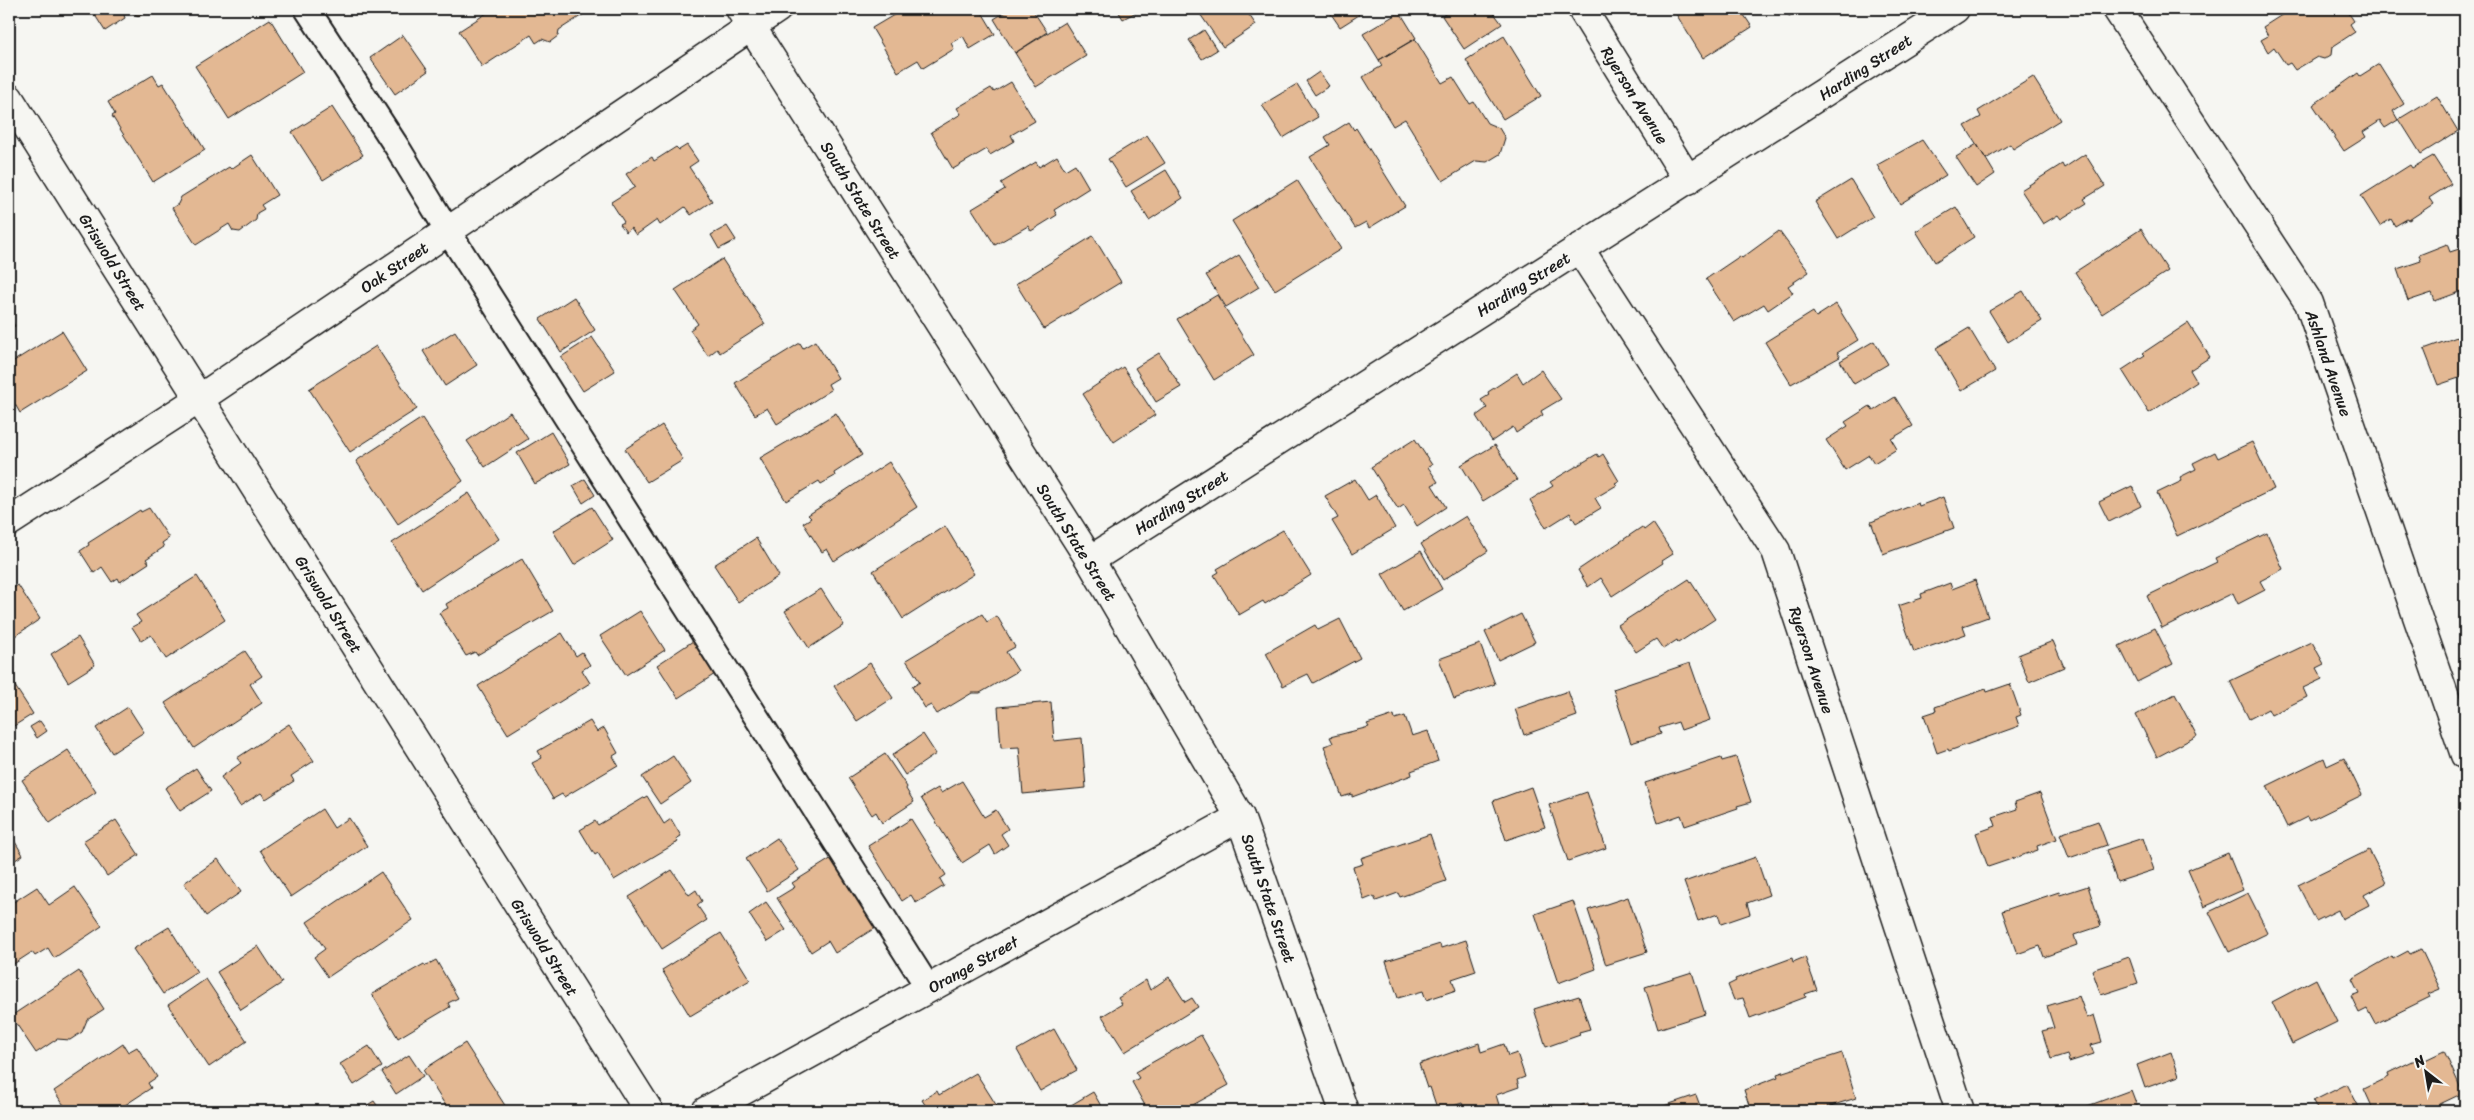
<svg xmlns="http://www.w3.org/2000/svg" width="2474" height="1120" font-family="Sriracha,sans-serif">
	<rect width="100%" height="100%" fill="#f6f6f2"/>
	<filter id="ink" filterUnits="userSpaceOnUse"><feTurbulence type="fractalNoise" baseFrequency=".02" numOctaves="2"/><feDisplacementMap in="SourceGraphic" scale="10" xChannelSelector="R" yChannelSelector="G"/><feConvolveMatrix kernelMatrix="1 2 1 2 8 2 1 2 1" color-interpolation-filters="sRGB"/></filter>
	<g filter="url(#ink)">
		<!-- building -->
		<path fill="#e3b893" stroke="#1c1c1c" d="M91,9H145V12L138,16L130,11L124,15L125,18L105,31Z
			M493,9H581L584,14L559,30L558,36L550,42L542,39L536,43L531,35L482,67L459,31Z
			M904,9H980L995,34L970,49L963,36L951,43L954,49L923,68L918,60L898,72L872,28Z
			M1010,9H1032L1047,32L1015,53L994,19Z
			M1117,9H1142L1123,19Z
			M1208,9H1245L1256,25L1223,47L1200,14Z
			M1333,9H1355L1359,15L1340,27L1329,11Z
			M1452,9H1491L1502,24L1464,49L1442,16Z
			M1673,9H1740L1752,27L1703,58Z
			M1784,9H1801L1789,16Z
			M2291,9H2346L2354,21L2350,24L2355,32L2332,47L2331,55L2324,59L2317,57L2295,70L2290,63L2286,65L2274,47L2268,52L2261,40L2268,36L2263,27Z
			M1400,12L1416,38L1379,60L1363,34Z
			M270,19L303,72L229,119L195,66Z
			M1065,22L1086,56L1036,87L1015,53Z
			M1204,30L1217,50L1202,59L1189,40Z
			M403,35L428,71L395,94L370,58Z
			M1504,36L1541,96L1503,119L1466,60Z
			M1415,39L1442,83L1453,77L1470,104L1474,102L1487,123L1499,128L1505,138L1500,154L1487,162L1476,161L1443,181L1405,119L1393,126L1363,77L1382,66L1379,60Z
			M2379,64L2404,104L2393,111L2398,120L2385,128L2380,121L2363,132L2366,137L2344,151L2313,105L2358,73L2360,76Z
			M1319,72L1329,86L1315,95L1306,81Z
			M153,75L159,85L163,83L205,150L153,182L112,116L115,114L108,102Z
			M2033,77L2060,120L2013,149L2010,144L1986,159L1965,126L1981,117L1978,111Z
			M1011,82L1035,121L1011,135L1014,141L990,155L987,149L953,169L931,132L961,114L957,108L991,88L994,92Z
			M1297,84L1318,117L1283,138L1262,105Z
			M2437,96L2458,131L2421,154L2399,119Z
			M332,107L363,155L323,180L292,132Z
			M1349,122L1354,130L1356,128L1405,206L1369,228L1366,222L1355,228L1310,157L1330,145L1325,137Z
			M1147,135L1165,163L1126,187L1108,159Z
			M1922,140L1946,175L1900,204L1877,165Z
			M1977,144L1995,174L1976,187L1956,157Z
			M687,145L698,161L689,167L712,201L691,215L685,207L660,225L657,220L636,235L631,228L626,232L620,224L624,222L611,202L635,187L626,174L652,157L654,161L676,147L679,150Z
			M2085,154L2105,186L2084,199L2087,203L2061,219L2058,215L2043,224L2021,190L2062,164L2064,168Z
			M252,155L277,195L261,205L264,209L257,213L256,220L240,232L233,231L229,224L196,245L172,208L178,204L181,197L229,167L231,169Z
			M1057,156L1065,170L1075,164L1089,188L1054,210L1057,215L1031,231L1028,226L995,245L972,209L1005,189L1001,183L1036,162L1039,167Z
			M2433,156L2451,184L2429,198L2433,204L2409,220L2407,219L2395,226L2391,219L2380,226L2361,196L2410,165L2412,168Z
			M1166,170L1183,198L1149,220L1131,191Z
			M1297,180L1341,249L1275,290L1232,221Z
			M1851,180L1873,217L1838,239L1815,202Z
			M1956,207L1974,237L1935,262L1916,231Z
			M727,226L736,240L719,249L711,235Z
			M2141,229L2168,271L2102,314L2075,272Z
			M1779,231L1809,272L1788,286L1793,293L1768,310L1764,304L1734,322L1706,279L1740,256L1742,258Z
			M1093,236L1121,282L1044,329L1016,284Z
			M2447,244L2450,252L2465,247V290L2435,301L2432,293L2408,301L2397,269L2421,261L2419,255Z
			M1239,255L1259,287L1226,307L1206,275Z
			M722,259L765,324L720,353L717,349L708,356L690,330L698,324L675,290Z
			M2023,291L2042,321L2008,342L1989,311Z
			M1217,295L1254,355L1214,380L1177,319Z
			M574,297L595,330L561,352L540,319Z
			M1836,304L1858,340L1837,353L1840,357L1791,384L1765,342L1813,312L1816,317Z
			M9,316L15,326L9,330Z
			M2188,323L2210,357L2190,370L2197,382L2149,413L2122,370L2145,355L2143,353Z
			M1969,328L1995,371L1961,391L1936,348Z
			M62,331L87,371L20,413L9,394V364Z
			M455,331L477,365L445,386L423,351Z
			M2465,334V386L2462,377L2438,385L2424,349Z
			M592,337L615,371L583,391L561,357Z
			M815,341L838,378L828,384L831,390L777,424L767,408L755,415L735,383L800,343L803,348Z
			M1874,341L1888,364L1854,384L1840,361Z
			M376,346L417,409L350,452L309,389Z
			M1159,353L1181,387L1156,402L1135,368Z
			M1123,367L1155,415L1114,442L1083,394Z
			M1541,370L1561,399L1541,411L1543,415L1516,433L1513,427L1492,441L1476,416L1487,408L1481,400L1489,395L1488,392L1517,373L1523,383Z
			M1895,397L1913,426L1891,439L1897,449L1874,463L1869,455L1845,470L1826,440L1848,426L1845,422L1870,406L1873,411Z
			M510,412L528,439L485,467L467,441Z
			M836,413L862,455L834,473L835,476L821,484L819,481L786,501L760,458Z
			M422,418L463,481L398,524L356,461Z
			M662,425L683,460L647,482L625,449Z
			M551,432L570,464L535,484L517,453Z
			M1415,439L1432,465L1428,467L1438,482L1432,485L1446,507L1417,526L1404,505L1398,509L1371,467Z
			M2252,442L2274,489L2177,536L2157,493L2182,481L2180,477L2196,469L2193,463L2215,452L2218,458Z
			M1495,445L1517,480L1483,501L1461,465Z
			M1597,454L1599,457L1603,454L1619,481L1615,483L1617,485L1595,498L1601,508L1576,523L1570,513L1546,528L1530,500L1553,486L1550,482Z
			M889,462L917,507L834,561L827,549L822,552L803,523L811,518L808,515Z
			M585,479L595,495L583,503L573,486Z
			M1355,479L1368,500L1376,495L1395,528L1352,554L1332,521L1338,518L1325,496Z
			M2132,486L2141,506L2109,522L2099,502Z
			M469,493L499,539L422,590L392,543Z
			M1943,497L1954,528L1883,554L1871,522L1918,503L1919,506Z
			M592,507L613,540L574,565L553,531Z
			M149,508L169,538L162,543L164,547L146,559L149,563L120,582L118,578L112,582L102,567L94,573L80,551L89,545L88,543L140,510L141,512Z
			M1466,516L1488,551L1443,580L1421,544Z
			M1653,523L1673,554L1662,561L1663,563L1612,596L1601,578L1588,587L1578,570L1642,527L1644,530Z
			M945,526L974,574L903,619L873,571Z
			M1283,530L1311,575L1265,604L1263,601L1239,615L1214,575L1219,572L1217,569Z
			M2267,533L2283,569L2260,581L2265,590L2238,604L2233,593L2162,628L2147,596L2217,562L2215,558Z
			M756,538L779,576L738,602L714,565Z
			M1421,551L1442,589L1403,611L1382,574Z
			M522,559L553,611L477,655L475,652L466,656L439,613L448,608L446,604Z
			M197,576L225,620L166,659L151,635L141,641L132,627L141,622L136,615Z
			M1689,579L1715,619L1678,643L1677,640L1663,649L1656,639L1636,652L1618,625Z
			M1975,580L1988,617L1963,626L1966,634L1914,652L1898,606L1922,598L1921,594L1950,583L1952,589Z
			M18,585L40,619L9,640V591Z
			M821,589L844,625L809,648L785,611Z
			M640,611L665,650L626,675L600,636Z
			M982,614L987,622L997,616L1015,647L1006,652L1018,671L980,693H972L937,714L931,705L925,708L912,687L920,682L906,660Z
			M1521,614L1535,642L1498,660L1485,632Z
			M1340,619L1360,658L1313,683L1308,674L1283,686L1266,653L1315,625L1318,630Z
			M2155,628L2173,664L2137,682L2119,646Z
			M562,633L576,656L582,652L590,665L582,670L590,683L508,734L478,686Z
			M78,637L95,665L68,682L51,654Z
			M693,641L715,674L678,698L657,665Z
			M2053,641L2064,667L2029,682L2018,655Z
			M2312,642L2324,664L2316,668L2322,679L2303,688L2307,697L2271,715L2268,709L2249,719L2230,681Z
			M1480,644L1495,684L1454,699L1439,659Z
			M245,651L262,676L250,684L262,703L194,748L165,703Z
			M9,657L16,668L9,673Z
			M870,663L893,698L857,721L834,686Z
			M1690,663L1710,720L1681,730L1678,722L1659,728L1661,734L1631,743L1613,689Z
			M13,683L33,714L9,729V685Z
			M2010,684L2021,715L2016,717L2019,726L1949,751L1948,749L1937,753L1924,715L1936,711L1935,707L1986,689L1987,692Z
			M1568,691L1577,716L1524,735L1515,709Z
			M2175,694L2197,736L2157,757L2136,715Z
			M1051,702L1054,741L1082,738L1086,788L1023,794L1019,747L1001,748L998,707Z
			M128,707L144,732L112,753L96,728Z
			M1394,715L1395,719L1405,716L1412,736L1428,731L1438,761L1411,771L1412,775L1352,797V794L1342,797L1324,746L1333,743L1330,737L1369,727L1367,724Z
			M40,721L47,731L37,738L30,727Z
			M590,721L597,732L604,728L618,753L613,756L618,765L564,797L562,794L553,799L532,763L542,758L538,751Z
			M289,724L314,761L291,776L294,781L266,799L261,793L240,806L221,777L241,763L237,758Z
			M923,734L936,754L905,775L892,755Z
			M68,750L96,792L50,823L22,780Z
			M885,754L907,787L906,789L914,802L882,823L876,812L872,815L848,778Z
			M673,756L691,783L660,804L642,777Z
			M1736,757L1751,802L1737,806L1738,808L1685,826L1681,815L1658,823L1645,783L1721,758L1722,761Z
			M2324,758L2327,766L2344,758L2362,795L2309,821L2307,817L2287,827L2267,786Z
			M196,768L211,791L180,811L165,788Z
			M962,781L984,817L996,810L1008,829L1001,834L1008,845L995,854L990,845L962,863L921,798L938,788L941,793Z
			M1531,787L1545,827L1506,840L1493,801Z
			M1587,792L1606,848L1568,861L1549,805Z
			M2040,793L2057,839L2037,846L2038,850L1988,867L1976,833L1996,826L1993,817L2017,809L2015,802Z
			M647,796L664,824L671,819L681,836L676,839L678,842L614,880L598,853L595,855L580,830L595,821L598,825Z
			M322,809L334,828L349,818L367,846L291,897L260,850Z
			M911,819L946,875L940,879L944,886L916,903L911,895L902,901L868,846Z
			M116,820L139,855L107,876L83,841Z
			M2098,821L2107,845L2069,858L2060,834Z
			M9,832L23,855L9,864Z
			M1430,834L1446,881L1400,897L1398,893L1376,901L1374,896L1364,900L1353,867L1363,864L1361,858Z
			M777,838L799,870L767,891L746,859Z
			M2143,838L2154,870L2117,882L2106,850Z
			M2369,850L2386,883L2364,895L2369,905L2342,919L2338,910L2316,921L2298,885Z
			M2228,853L2243,890L2204,907L2188,870Z
			M1756,857L1769,895L1747,903L1750,914L1721,924L1718,914L1698,921L1684,882Z
			M832,858L875,928L835,953L828,941L811,952L777,898L795,887L792,883Z
			M218,859L241,892L206,916L184,883Z
			M672,870L689,895L696,890L702,901L697,905L707,920L662,949L629,897Z
			M381,872L413,920L328,977L314,957L325,949L307,922Z
			M2088,886L2101,926L2074,935L2077,945L2044,957L2040,946L2017,954L2002,911L2059,892L2060,895Z
			M37,887L49,905L75,887L102,926L54,958L48,948L35,956L32,952L9,967V905Z
			M2248,893L2268,933L2229,952L2209,912Z
			M1628,897L1647,952L1606,965L1588,910Z
			M1573,901L1596,969L1558,983L1535,914Z
			M766,902L786,930L767,942L749,914Z
			M169,927L197,972L163,994L133,949Z
			M721,933L750,980L690,1016L662,970Z
			M1466,940L1476,971L1452,979L1456,990L1426,1000L1423,991L1398,998L1386,961L1440,944L1441,948Z
			M258,946L282,983L241,1010L217,972Z
			M2421,949L2440,989L2428,994L2430,997L2375,1024L2367,1009L2359,1013L2351,996L2359,993L2352,979L2392,956L2393,959L2408,951L2410,954Z
			M1805,957L1817,990L1805,994L1806,997L1750,1018L1743,998L1734,1000L1728,985L1736,981L1735,979L1792,958L1793,962Z
			M2129,957L2138,983L2101,995L2092,970Z
			M436,960L458,998L448,1003L450,1007L398,1038L372,994L424,964L425,966Z
			M79,971L104,1009L87,1020L82,1032L70,1040L57,1039L36,1053L11,1016Z
			M1692,972L1705,1014L1658,1029L1645,987Z
			M1169,977L1185,1002L1192,998L1198,1007L1125,1052L1102,1016L1122,1004L1118,998L1146,980L1150,990Z
			M206,979L247,1041L209,1067L168,1005Z
			M2316,979L2337,1022L2292,1044L2272,1002Z
			M1579,996L1590,1029L1579,1032L1580,1035L1546,1047L1534,1009L1569,998V999Z
			M2079,996L2087,1018L2094,1015L2102,1042L2091,1045L2094,1054L2069,1062L2067,1054L2051,1059L2042,1031L2054,1028L2047,1006Z
			M1054,1029L1077,1070L1040,1091L1017,1050Z
			M1201,1035L1229,1085L1182,1111H1148L1132,1082L1139,1078L1135,1072Z
			M465,1043L506,1107L499,1111H449L423,1070Z
			M1479,1043L1481,1052L1504,1044L1508,1056L1517,1053L1525,1077L1517,1080L1519,1087L1496,1095L1500,1108L1491,1111H1465L1462,1103L1438,1111L1430,1087L1427,1088L1419,1064Z
			M123,1044L128,1052L137,1047L157,1077L148,1083L151,1088L116,1111H68L54,1091Z
			M369,1046L382,1067L354,1085L340,1064Z
			M2444,1051L2463,1093L2440,1104L2444,1111H2374L2364,1089L2389,1077L2388,1073L2419,1058L2421,1062Z
			M2171,1052L2179,1076L2145,1088L2137,1065Z
			M1842,1053L1856,1098L1821,1109L1822,1111H1751L1744,1090L1778,1077L1777,1074Z
			M409,1055L423,1076L396,1094L382,1072Z
			M976,1073L1000,1111H929L922,1100L937,1091L939,1095Z
			M2347,1084L2361,1111H2318L2313,1101Z
			M2131,1090L2139,1111H2074Z
			M1093,1092L1104,1111H1061Z
			M1696,1095L1702,1111H1653L1652,1110Z
			M374,1101L381,1111H358Z
			M1588,1103L1591,1111H1566Z
			M330,1105L334,1111H320Z"/>
		<g fill="none" stroke-linecap="round" stroke-linejoin="round">
			<!-- service casing -->
			<g stroke="#1c1c1c" stroke-width="28">
				<path id="service" d="M307,9L397,147L448,231L929,989"/>
			</g>
			<!-- minor casing -->
			<g stroke="#1c1c1c" stroke-width="31">
				<path id="minor" d="M1582,9L1688,180
					M2117,9L2309,303L2465,755
					M9,98L649,1111
					M1579,248L1776,551L1960,1111
					M9,522L199,399L777,9
					M1090,560L1955,9
					M706,1111L1240,817"/>
			</g>
			<!-- primary casing -->
			<g stroke="#1c1c1c" stroke-width="31">
				<path id="primary" d="M740,9L1090,560L1240,817L1344,1111"/>
			</g>
			<!-- service -->
			<use href="#service" stroke="#f6f6f2" stroke-width="24"/>
			<!-- minor -->
			<use href="#minor" stroke="#f6f6f2" stroke-width="28"/>
			<!-- primary -->
			<use href="#primary" stroke="#f6f6f2" stroke-width="28"/>
		</g>
	</g>
	<g text-anchor="middle" stroke-width="4.5" stroke-linejoin="round" paint-order="stroke">
		<!-- street labels -->
		<g font-size="16" fill="#1c1c1c" stroke="#f6f6f2">
			<text transform="translate(1865 67) rotate(-33)" y="6">Harding Street</text>
			<text transform="translate(1635 95) rotate(58)" y="6">Ryerson Avenue</text>
			<text transform="translate(861 200) rotate(58)" y="6">South State Street</text>
			<text transform="translate(113 262) rotate(58)" y="6">Griswold Street</text>
			<text transform="translate(394 267) rotate(-34)" y="6">Oak Street</text>
			<text transform="translate(1523 284) rotate(-32)" y="6">Harding Street</text>
			<text transform="translate(2329 363) rotate(71)" y="6">Ashland Avenue</text>
			<text transform="translate(1181 502) rotate(-32)" y="6">Harding Street</text>
			<text transform="translate(1077 542) rotate(58)" y="6">South State Street</text>
			<text transform="translate(329 604) rotate(58)" y="6">Griswold Street</text>
			<text transform="translate(1812 660) rotate(72)" y="6">Ryerson Avenue</text>
			<text transform="translate(1269 898) rotate(71)" y="6">South State Street</text>
			<text transform="translate(545 947) rotate(58)" y="6">Griswold Street</text>
			<text transform="translate(973 964) rotate(-29)" y="6">Orange Street</text>
		</g>
	</g>
	<!-- margin -->
	<rect width="2474" height="1120" fill="none" stroke="#f6f6f2" stroke-width="30"/>
	<rect x="15" y="15" width="2444" height="1090" fill="none" stroke="#1c1c1c" stroke-width="2" filter="url(#ink)"/>
	<!-- north arrow -->
	<g transform="translate(2426 1072) rotate(329)" stroke="#f6f6f2" stroke-width="4" paint-order="stroke">
	<path d="M0-4L9 19L0 12L-9 19Z" fill="#1c1c1c"/>
	<text y="-8" font-size="14" font-weight="bold" text-anchor="middle" fill="#1c1c1c">N</text>
	</g>
</svg>
